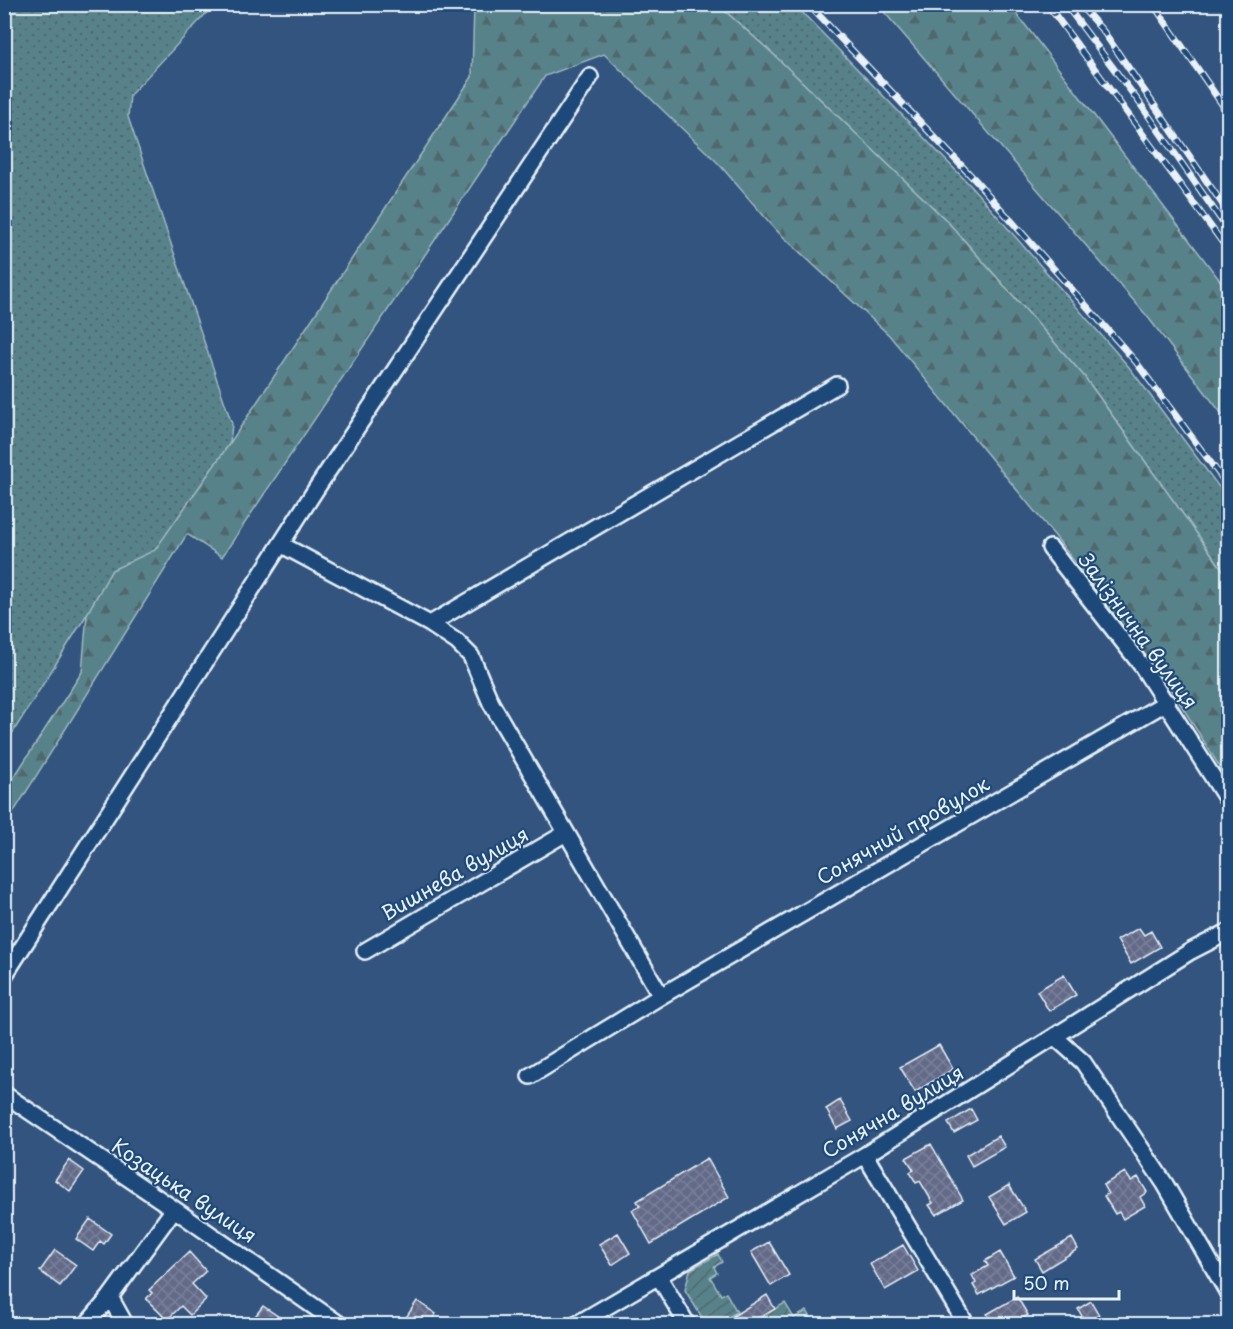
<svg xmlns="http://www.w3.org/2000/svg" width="1233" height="1329" font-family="'Playpen Sans',sans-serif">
	<defs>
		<pattern id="grass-dots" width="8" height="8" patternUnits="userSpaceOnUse" patternTransform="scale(1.5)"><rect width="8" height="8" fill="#58828a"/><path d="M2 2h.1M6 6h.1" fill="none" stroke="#50686d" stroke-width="1.8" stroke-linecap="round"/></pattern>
		<pattern id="forest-firs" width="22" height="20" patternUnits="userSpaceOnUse" patternTransform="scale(1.5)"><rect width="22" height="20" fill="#58828a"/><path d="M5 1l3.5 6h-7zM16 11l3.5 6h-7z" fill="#50686d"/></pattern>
		<pattern id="garden-furrows" width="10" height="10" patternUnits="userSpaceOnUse" patternTransform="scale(1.5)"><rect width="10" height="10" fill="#58828a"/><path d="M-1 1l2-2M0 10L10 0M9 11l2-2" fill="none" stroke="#50686d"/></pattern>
		<pattern id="building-cross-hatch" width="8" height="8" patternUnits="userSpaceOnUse" patternTransform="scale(1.5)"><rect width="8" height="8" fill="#636a88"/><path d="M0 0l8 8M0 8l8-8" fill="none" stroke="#79809a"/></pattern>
	</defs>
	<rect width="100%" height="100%" fill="#33547e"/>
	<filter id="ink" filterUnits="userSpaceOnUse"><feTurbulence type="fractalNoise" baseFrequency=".0167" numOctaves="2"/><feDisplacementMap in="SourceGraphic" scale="12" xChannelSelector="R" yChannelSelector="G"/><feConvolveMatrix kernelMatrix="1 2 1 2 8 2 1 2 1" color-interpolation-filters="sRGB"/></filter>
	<g filter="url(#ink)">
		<!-- grass -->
		<path fill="url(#grass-dots)" stroke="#a0bac1" stroke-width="1.5" d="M5,5H214L130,95L128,117L232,424L230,443L155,551L112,570L87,614L5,745Z
			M718,5H795L971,186L1129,367L1228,499V577L1084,376L947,221L771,52Z"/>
		<!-- forest -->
		<path fill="url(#forest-firs)" stroke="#a0bac1" stroke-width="1.5" d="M474,5H718L771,52L947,221L1084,376L1228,577V780L1176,697L1059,541L889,335L777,231L718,163L604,54L545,76L222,557L187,534L5,826V791L82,672L87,614L112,570L155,550L230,443L472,77Z
			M878,5H1010L1228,291V422L1147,316Z"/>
		<!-- garden -->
		<path fill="url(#garden-furrows)" stroke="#a0bac1" stroke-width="1.5" d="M718,1254L722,1262L714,1267L717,1273L710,1277L721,1295L726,1293L737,1312L716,1324H706L685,1290L690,1270Z
			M785,1303L794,1318L807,1311L815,1324H749Z"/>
		<!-- building -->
		<path fill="url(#building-cross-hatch)" stroke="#e8f1f8" stroke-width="1.5" d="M1139,928L1144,935L1151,931L1160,947L1131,964L1117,940Z
			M1064,975L1076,995L1049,1011L1037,991Z
			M939,1045L953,1069L915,1092L900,1067Z
			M840,1100L852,1121L837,1129L826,1109Z
			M971,1109L977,1120L954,1133L948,1123Z
			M998,1136L1005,1147L972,1166L966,1155Z
			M931,1144L963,1200L936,1215L929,1205L933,1203L920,1181L916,1183L910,1172L914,1170L906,1158Z
			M707,1158L729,1197L651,1244L632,1210L640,1206L637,1201Z
			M69,1160L84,1171L70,1191L55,1180Z
			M1125,1172L1131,1181L1138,1177L1147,1192L1140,1197L1145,1206L1123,1219L1119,1212L1115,1214L1104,1196L1108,1194L1103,1185Z
			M1009,1185L1026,1212L1006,1224L989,1197Z
			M90,1219L111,1234L104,1244L100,1241L93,1251L76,1239Z
			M618,1233L630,1253L612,1265L599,1244Z
			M1072,1238L1078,1249L1042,1271L1035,1259Z
			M769,1242L789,1275L771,1286L751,1252Z
			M903,1245L918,1271L885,1290L870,1264Z
			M55,1250L76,1265L60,1286L40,1271Z
			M189,1252L206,1271L192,1284L206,1299L190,1315L181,1306L167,1320L146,1299L152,1293L149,1290Z
			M1000,1252L1014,1276L979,1295L973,1285L976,1283L972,1275L988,1266L985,1261Z
			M767,1295L775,1309L749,1324H738L733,1316Z
			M1017,1297L1028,1315L1019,1321L1021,1324H993L987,1314Z
			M417,1301L436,1314L429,1324H412L405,1319Z
			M1091,1301L1099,1315L1086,1323L1078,1309Z
			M263,1306L279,1317L273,1324H249Z"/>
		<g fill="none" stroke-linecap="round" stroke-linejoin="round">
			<!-- street casing -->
			<g stroke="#e8f1f8" stroke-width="20">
				<path id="street" d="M282,545L430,624L457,642L471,656L491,703L661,996
					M1050,548L1142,666L1228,801
					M430,624L837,385
					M365,951L566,833
					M4,976L316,489L590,77
					M1055,1037L1083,1062L1165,1184L1228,1293
					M530,1076L661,996L1167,702
					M4,1094L174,1209L339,1324
					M865,1155L966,1324
					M659,1277L687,1324
					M110,1297L125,1324
					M87,1324L110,1297L174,1209
					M577,1324L865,1155L1191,951L1228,932"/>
			</g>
			<!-- street -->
			<use href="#street" stroke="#1f4a7a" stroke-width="15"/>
			<!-- rail casing -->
			<g stroke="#e8f1f8" stroke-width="7">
				<path id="rail" d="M808,4L977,182L1136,362L1228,486
					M1047,4L1228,250
					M1065,4L1139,102L1228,230
					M1079,4L1103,31L1228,212
					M1153,4L1228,113"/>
			</g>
			<!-- rail -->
			<use href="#rail" stroke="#1f4a7a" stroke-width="4.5" stroke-dasharray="14" stroke-linecap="butt"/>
		</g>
	</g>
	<g text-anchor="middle" stroke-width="4.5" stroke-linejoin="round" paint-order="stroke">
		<!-- street labels -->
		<g font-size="20" fill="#e8f1f8" stroke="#1f4a7a">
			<text transform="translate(1138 631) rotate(54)" y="7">Залізнична вулиця</text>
			<text transform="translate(903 831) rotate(-30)" y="7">Сонячний провулок</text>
			<text transform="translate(455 874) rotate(-30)" y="7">Вишнева вулиця</text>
			<text transform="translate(893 1112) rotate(-31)" y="7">Сонячна вулиця</text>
			<text transform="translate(184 1191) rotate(34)" y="7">Козацька вулиця</text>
		</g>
	</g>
	<!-- margin -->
	<rect width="1233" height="1329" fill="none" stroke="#1f4a7a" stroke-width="24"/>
	<rect x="12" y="12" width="1209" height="1305" fill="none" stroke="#e8f1f8" stroke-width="2" filter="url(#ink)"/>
	<!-- scale -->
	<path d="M1014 1290v9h105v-9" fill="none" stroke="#e8f1f8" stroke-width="3"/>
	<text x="1023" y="1290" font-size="18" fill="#e8f1f8" stroke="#1f4a7a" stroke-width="4.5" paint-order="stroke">50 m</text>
</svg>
